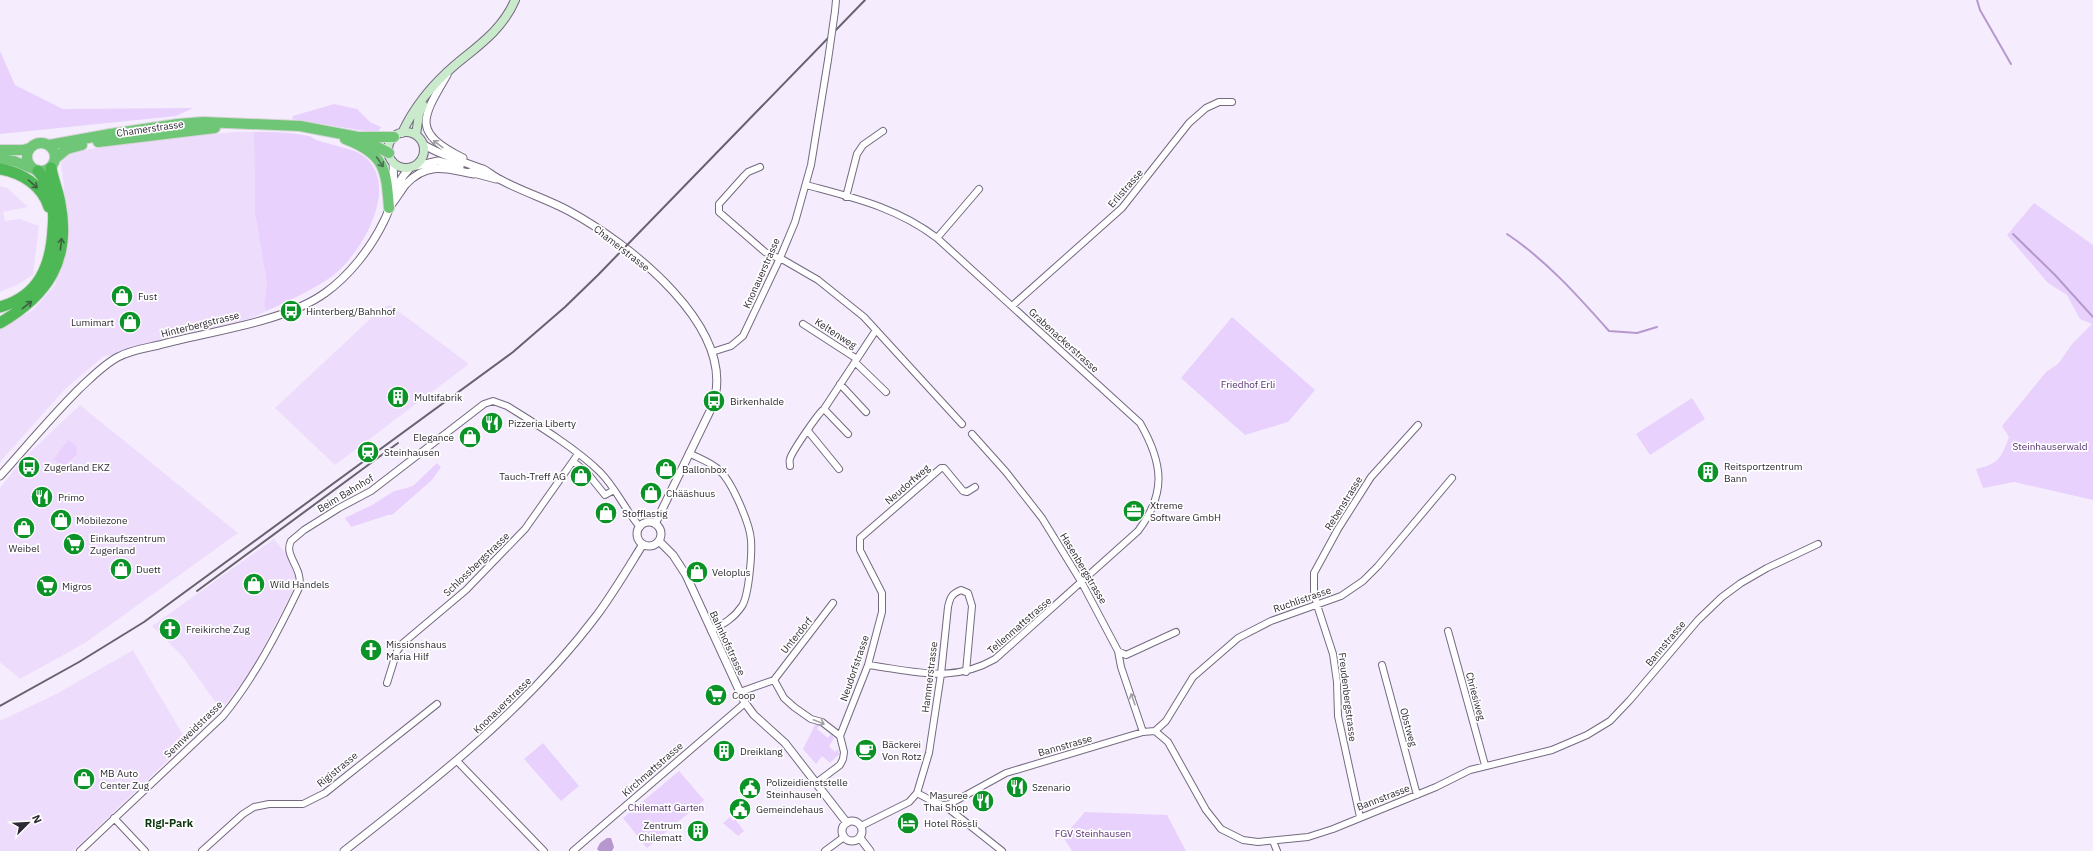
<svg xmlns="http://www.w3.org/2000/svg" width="2093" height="851" font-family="'IBM Plex Sans',sans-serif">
	<rect width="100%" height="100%" fill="#f5edfd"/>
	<!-- built -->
	<path fill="#eedcfd" d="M233,132H254L255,213L267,284L264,304L266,311L254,317L198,335L127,353L104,356L65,389L0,462V329L33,310L55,285L66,243L67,213L61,163L71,153L100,147Z
		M0,186L7,188L28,207L3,212L5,221L20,219L39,226L33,275L17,285L0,292Z
		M390,305L469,364L335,465L275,408L383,307Z
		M80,405L238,533L85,643L20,679L0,662V488L24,458Z
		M274,539L287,555L292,568L296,579L294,588L250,673L221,710L183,657L152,626Z
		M133,650L187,742L73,851H0V721L58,693Z"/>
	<!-- green -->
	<path fill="#e8d1fc" d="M0,51L15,85L63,109L193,108L176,116L0,134Z
		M334,104L357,109L370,122L381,127L377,133L292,119L293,116Z
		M254,132C272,132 291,132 309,136C312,136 313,139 316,140C323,142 330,144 337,146C347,149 356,150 365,157C401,188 360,256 331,277C316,288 283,304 266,311L264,304L267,284L255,213Z
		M2034,203L2093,245V500L2014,482L1983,488L1976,469C1999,464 2001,458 2009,437L2002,426L2046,372L2058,364L2072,344L2092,324L2080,319L2067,295L2048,283L2007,235Z
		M1232,317L1315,390L1288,422L1245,435L1181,378Z
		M1692,398L1705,419L1650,455L1636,434Z
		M68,440L76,445L77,454L63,467L54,459Z
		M437,463L441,467L432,480L392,515H388L351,527L345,518L372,505L394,491L407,488L414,485Z
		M816,723L820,724L817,729L828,738L831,734L834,738L829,746L835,752L838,749L839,754L830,763L822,756L816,764L803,749Z
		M543,743L579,786L561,801L524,759Z
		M679,771L704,800L647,848L623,818Z
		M1085,812L1167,815L1186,851H1072L1063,837Z
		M730,817L733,821L735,819L744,831L738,836L723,823Z"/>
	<!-- water -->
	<path fill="#b698ce" d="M607,838H611L614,847L612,851H599L597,849L600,843Z"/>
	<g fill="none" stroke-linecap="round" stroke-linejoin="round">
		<!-- stream -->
		<path stroke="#b698ce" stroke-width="2" d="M1977,0L1980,10L2011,64
			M1507,234C1546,260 1578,296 1609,331L1637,333L1657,327
			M2013,234L2055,275L2093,317"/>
		<!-- minor casing -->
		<g stroke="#756980" stroke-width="8">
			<path id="minor" d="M835,11L836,0
				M760,167L748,172L744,176L719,204V212L765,252L780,259
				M806,185C854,198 896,207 937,238L1140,423C1163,463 1167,493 1138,531L995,659C952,684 914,671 868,665
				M846,197L857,154L863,145L883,131
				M937,238L979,189
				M780,258L818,280L864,317L962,424
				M1012,306L1122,208L1189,123L1206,108L1219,102H1232
				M803,324L857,359
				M712,352L731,346L743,336L780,258L795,222L811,165L828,60
				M855,362L886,392
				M840,384L866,412
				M824,409L848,434
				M808,431L839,469
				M972,434L1006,472L1042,518L1082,583L1118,651L1121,667L1143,732
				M689,453C698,458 713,463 720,471C732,482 750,524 751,540C752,554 749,595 742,606C734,618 724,624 711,630
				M573,461L588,474L605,495L614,490
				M790,466C790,463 789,461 790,459C791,453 819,412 824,409L876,330
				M1448,631L1485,765
				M1118,651L1126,655L1176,632
				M1382,665L1417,795
				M774,680L833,603
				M774,680L784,698L794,707L811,719L822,722L840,736
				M387,683L397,651L403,643L466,590L525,529L578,454
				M740,692L774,680
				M1155,731L1166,721L1193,677L1238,638L1271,621L1341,596L1363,581L1378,566L1452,478
				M457,761L544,851
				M816,783L840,765L843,759L844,752L840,736L868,665L882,612V593L860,550V538L941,468H944L963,491L967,492L975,487
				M917,793L934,802L944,805L1002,851
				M944,805L950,804L1006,773L1143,732L1155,731L1168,742L1206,810L1221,829L1243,840L1258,842L1308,837L1333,829L1436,787L1470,770L1552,750L1587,735L1610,721L1630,700L1698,620L1722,597L1741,583L1767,568L1818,544
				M1360,817L1338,716L1337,682L1333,654L1317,605L1314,591V573L1338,529L1371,477L1418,425
				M114,818L145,851
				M861,826L909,802L917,793L929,753L941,674L948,607C950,598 951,594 961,590L968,593L972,606L966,672
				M1273,841L1277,851
				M80,851L223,716C254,678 278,632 299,588C304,568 283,556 291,541L304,530L339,508L371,491L484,404L493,401L507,406C536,424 577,449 600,472C616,488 625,510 640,527
				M202,851L243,814L254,807L269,804H303L325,793L437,704
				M573,851L745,703
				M825,851L844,837"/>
		</g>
		<!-- tertiary casing -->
		<g stroke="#756980" stroke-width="9">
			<path id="tertiary" d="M447,75C422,118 411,132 463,158
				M424,145C443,156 463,162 483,169C489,172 494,177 501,180C523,192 547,199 569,211C628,243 741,329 712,407L655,524
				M393,162L394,188
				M416,166L438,161L460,167
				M470,172L496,179
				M391,205C397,198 401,190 406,184C428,161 447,169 474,174
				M0,476C26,447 51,417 79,389C91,378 103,365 118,357C131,350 146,348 159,345C209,331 283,323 325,293C349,276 371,248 384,221C394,201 393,185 410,168
				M637 534a12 12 0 1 1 24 0a12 12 0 1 1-24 0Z
				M659,541L673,555L686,575L745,703L754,715L785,743L847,823
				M842 831a10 10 0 1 1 20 0a10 10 0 1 1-20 0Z
				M860,838L870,851
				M344,851C435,780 527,708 597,615C614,592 628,568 643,544"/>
		</g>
		<!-- secondary casing -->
		<g stroke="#756980" stroke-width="10">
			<path id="secondary" d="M388 150a18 18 0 1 1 36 0a18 18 0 1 1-36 0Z
				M402,133C414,107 434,83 455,65C478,46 503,29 515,0
				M416,135L419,114L423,105"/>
		</g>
		<!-- trunk casing -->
		<g stroke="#d5d4d6" stroke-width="12">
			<path id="trunk" d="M360,138L389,153
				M345,139C385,154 386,169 389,208
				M98,142L215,128
				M27 157a14 14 0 1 1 28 0a14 14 0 1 1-28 0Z
				M49,145L110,134L178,124L203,122L300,126L358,137H394
				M0,150H23L30,148
				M56,158L67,149L82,145
				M0,159L14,161L31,168"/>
		</g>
		<!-- motorway casing -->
		<g stroke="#d5d4d6" stroke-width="13">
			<path id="motorway" d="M0,169C22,173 42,185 49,207
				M0,307C39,296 51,266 53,229C55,207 53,188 38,171
				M0,323C48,295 71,260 60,203C58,191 53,180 51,168"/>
		</g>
		<!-- minor -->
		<use href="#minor" stroke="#fff" stroke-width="6"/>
		<!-- tertiary -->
		<use href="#tertiary" stroke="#fff" stroke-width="7"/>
		<!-- secondary -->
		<use href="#secondary" stroke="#caeacc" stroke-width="8"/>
		<!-- trunk -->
		<use href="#trunk" stroke="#70c677" stroke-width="10"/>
		<!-- motorway -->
		<use href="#motorway" stroke="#4db855" stroke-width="11"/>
		<!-- rail -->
		<path stroke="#69626e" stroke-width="2" d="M197,591L398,443
			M0,706L79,662L144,622L513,352L565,307L598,275L865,0"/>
		<!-- minor-bridge casing -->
		<g stroke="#756980" stroke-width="8" stroke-linecap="butt">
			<path id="minor-bridge" d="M828,60L835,11"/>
		</g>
		<!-- minor-bridge -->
		<use href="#minor-bridge" stroke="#fff" stroke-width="6"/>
	</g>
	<!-- one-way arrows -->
	<defs><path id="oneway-shaft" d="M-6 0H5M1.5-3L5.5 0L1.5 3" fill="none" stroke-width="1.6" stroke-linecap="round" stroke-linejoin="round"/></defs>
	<g stroke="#a19fa3">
		<use href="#oneway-shaft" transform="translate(438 144) rotate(-143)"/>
		<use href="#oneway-shaft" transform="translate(1133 699) rotate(-109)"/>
		<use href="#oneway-shaft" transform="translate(819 722) rotate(22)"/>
	</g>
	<use stroke="#4c7052" href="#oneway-shaft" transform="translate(380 162) rotate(56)"/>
	<g stroke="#3b6241">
		<use href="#oneway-shaft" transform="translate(33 184) rotate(41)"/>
		<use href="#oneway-shaft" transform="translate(61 244) rotate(-84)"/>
		<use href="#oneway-shaft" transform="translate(27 305) rotate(-38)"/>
	</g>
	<!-- icons -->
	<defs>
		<g id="shop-disc" transform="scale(1.15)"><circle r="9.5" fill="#0b9327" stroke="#fefefe"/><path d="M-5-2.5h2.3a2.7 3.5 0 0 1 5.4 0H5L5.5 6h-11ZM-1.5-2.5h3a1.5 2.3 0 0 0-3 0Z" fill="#fff"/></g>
		<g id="bus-disc" transform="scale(1.15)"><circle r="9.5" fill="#0b9327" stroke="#fefefe"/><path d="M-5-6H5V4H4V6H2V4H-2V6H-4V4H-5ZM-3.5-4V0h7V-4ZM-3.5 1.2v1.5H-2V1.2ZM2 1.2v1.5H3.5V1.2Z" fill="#fff"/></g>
		<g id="building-disc" transform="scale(1.15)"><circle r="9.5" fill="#0b9327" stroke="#fefefe"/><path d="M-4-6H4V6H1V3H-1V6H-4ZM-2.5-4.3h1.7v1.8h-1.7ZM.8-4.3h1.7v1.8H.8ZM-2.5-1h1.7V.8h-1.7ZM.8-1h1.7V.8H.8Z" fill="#fff"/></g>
		<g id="restaurant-disc" transform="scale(1.15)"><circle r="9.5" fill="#0b9327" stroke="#fefefe"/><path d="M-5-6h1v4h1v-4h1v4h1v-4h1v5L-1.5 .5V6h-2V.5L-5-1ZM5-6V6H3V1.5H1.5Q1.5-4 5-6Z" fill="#fff"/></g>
		<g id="station-disc" transform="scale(1.15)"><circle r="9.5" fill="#0b9327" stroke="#fefefe"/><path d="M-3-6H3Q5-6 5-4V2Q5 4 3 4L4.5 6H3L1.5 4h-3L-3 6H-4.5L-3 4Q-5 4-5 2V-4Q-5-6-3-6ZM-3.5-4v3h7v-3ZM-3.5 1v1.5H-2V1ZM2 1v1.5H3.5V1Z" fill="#fff"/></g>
		<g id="office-disc" transform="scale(1.15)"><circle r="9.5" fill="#0b9327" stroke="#fefefe"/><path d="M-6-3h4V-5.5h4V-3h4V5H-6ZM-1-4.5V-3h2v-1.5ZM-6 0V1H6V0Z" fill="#fff"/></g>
		<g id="supermarket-disc" transform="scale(1.15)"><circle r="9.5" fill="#0b9327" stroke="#fefefe"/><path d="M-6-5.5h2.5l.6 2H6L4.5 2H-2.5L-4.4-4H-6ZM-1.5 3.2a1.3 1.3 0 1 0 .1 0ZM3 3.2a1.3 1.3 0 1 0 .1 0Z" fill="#fff"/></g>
		<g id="church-disc" transform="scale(1.15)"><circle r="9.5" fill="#0b9327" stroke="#fefefe"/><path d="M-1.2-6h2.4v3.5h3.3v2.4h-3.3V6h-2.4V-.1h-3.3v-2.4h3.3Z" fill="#fff"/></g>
		<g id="cafe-disc" transform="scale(1.15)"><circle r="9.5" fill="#0b9327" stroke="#fefefe"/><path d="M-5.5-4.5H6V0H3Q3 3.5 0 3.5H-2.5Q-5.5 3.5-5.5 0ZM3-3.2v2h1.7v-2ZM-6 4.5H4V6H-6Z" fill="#fff"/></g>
		<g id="civic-disc" transform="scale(1.15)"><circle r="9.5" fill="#0b9327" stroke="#fefefe"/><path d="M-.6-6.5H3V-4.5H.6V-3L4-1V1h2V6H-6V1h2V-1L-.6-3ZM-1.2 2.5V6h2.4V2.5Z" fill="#fff"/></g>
		<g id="hotel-disc" transform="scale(1.15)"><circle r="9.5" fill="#0b9327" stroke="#fefefe"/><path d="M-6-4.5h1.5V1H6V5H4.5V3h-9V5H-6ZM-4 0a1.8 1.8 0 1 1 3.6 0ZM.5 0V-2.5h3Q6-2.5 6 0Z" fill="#fff"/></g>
	</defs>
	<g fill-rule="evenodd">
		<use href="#shop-disc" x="122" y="296"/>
		<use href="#bus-disc" x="291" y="311"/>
		<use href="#shop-disc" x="130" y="322"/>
		<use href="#building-disc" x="398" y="397"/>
		<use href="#bus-disc" x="714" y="401"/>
		<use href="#restaurant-disc" x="492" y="423"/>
		<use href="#shop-disc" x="470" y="437"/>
		<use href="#station-disc" x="368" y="452"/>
		<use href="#bus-disc" x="29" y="467"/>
		<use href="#shop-disc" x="666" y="469"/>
		<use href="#building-disc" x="1708" y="472"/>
		<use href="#shop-disc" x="581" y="476"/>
		<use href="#shop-disc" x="651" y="493"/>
		<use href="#restaurant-disc" x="42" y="497"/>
		<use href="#office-disc" x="1134" y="511"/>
		<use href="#shop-disc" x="606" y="513"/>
		<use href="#shop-disc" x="61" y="520"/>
		<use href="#shop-disc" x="24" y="528"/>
		<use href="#supermarket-disc" x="74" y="544"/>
		<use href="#shop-disc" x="121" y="569"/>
		<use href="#shop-disc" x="697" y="572"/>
		<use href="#shop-disc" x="254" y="584"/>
		<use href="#supermarket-disc" x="47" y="586"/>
		<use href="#church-disc" x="170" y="629"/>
		<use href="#church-disc" x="371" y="650"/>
		<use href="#supermarket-disc" x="716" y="695"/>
		<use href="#cafe-disc" x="866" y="750"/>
		<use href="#building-disc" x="724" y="751"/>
		<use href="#shop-disc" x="84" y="779"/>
		<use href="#restaurant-disc" x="1017" y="787"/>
		<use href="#civic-disc" x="750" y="788"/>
		<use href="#restaurant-disc" x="983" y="801"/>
		<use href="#civic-disc" x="740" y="809"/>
		<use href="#hotel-disc" x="908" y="823"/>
		<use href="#building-disc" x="698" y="831"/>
	</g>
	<g text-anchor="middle" stroke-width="3.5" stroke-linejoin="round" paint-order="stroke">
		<!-- street labels -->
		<g font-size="10" fill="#2f2933" stroke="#fefefe">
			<text transform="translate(150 128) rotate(-8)" y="4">Chamerstrasse</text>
			<text transform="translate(1125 188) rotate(-49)" y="4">Erlistrasse</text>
			<text transform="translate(622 248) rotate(38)" y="4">Chamerstrasse</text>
			<text transform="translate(761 273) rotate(-66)" y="4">Knonauerstrasse</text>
			<text transform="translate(200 324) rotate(-14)" y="4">Hinterbergstrasse</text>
			<text transform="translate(836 333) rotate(33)" y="4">Keltenweg</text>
			<text transform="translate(1064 340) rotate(42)" y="4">Grabenackerstrasse</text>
			<text transform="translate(907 484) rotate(-41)" y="4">Neudorfweg</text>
			<text transform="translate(345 493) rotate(-31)" y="4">Beim Bahnhof</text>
			<text transform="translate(1343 503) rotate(-58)" y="4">Rebenstrasse</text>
			<text transform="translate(476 564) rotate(-44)" y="4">Schlossbergstrasse</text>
			<text transform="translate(1084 568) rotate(59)" y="4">Hasenbergstrasse</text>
			<text transform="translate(1302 599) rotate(-19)" y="4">Ruchlistrasse</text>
			<text transform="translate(1019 625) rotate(-41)" y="4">Tellenmattstrasse</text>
			<text transform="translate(796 635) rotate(-51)" y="4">Unterdorf</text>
			<text transform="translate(728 643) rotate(65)" y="4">Bahnhofstrasse</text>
			<text transform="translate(1665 643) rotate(-50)" y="4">Bannstrasse</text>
			<text transform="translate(854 668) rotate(-71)" y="4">Neudorfstrasse</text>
			<text transform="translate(929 677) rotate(-83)" y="4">Hammerstrasse</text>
			<text transform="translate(1476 696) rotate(75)" y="4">Chriesiweg</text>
			<text transform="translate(1348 697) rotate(83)" y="4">Freudenbergstrasse</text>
			<text transform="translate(502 705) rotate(-44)" y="4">Knonauerstrasse</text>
			<text transform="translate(1409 727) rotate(75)" y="4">Obstweg</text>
			<text transform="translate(193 729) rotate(-44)" y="4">Sennweidstrasse</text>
			<text transform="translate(1065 745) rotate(-16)" y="4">Bannstrasse</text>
			<text transform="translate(337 769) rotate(-39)" y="4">Rigistrasse</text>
			<text transform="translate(652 769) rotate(-41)" y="4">Kirchmattstrasse</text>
			<text transform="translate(1383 797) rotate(-21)" y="4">Bannstrasse</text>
		</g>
		<!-- poi labels -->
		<g font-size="10" fill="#2f2933" stroke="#fefefe" text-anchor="start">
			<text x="138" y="300">Fust</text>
			<text x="306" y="315">Hinterberg/Bahnhof</text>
			<text x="114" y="326" text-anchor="end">Lumimart</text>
			<text x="414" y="401">Multifabrik</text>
			<text x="730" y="405">Birkenhalde</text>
			<text x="508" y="427">Pizzeria Liberty</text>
			<text x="454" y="441" text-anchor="end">Elegance</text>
			<text x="384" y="456">Steinhausen</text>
			<text x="1724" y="470">Reitsportzentrum<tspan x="1724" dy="12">Bann</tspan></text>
			<text x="44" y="471">Zugerland EKZ</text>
			<text x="682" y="473">Ballonbox</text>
			<text x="566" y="480" text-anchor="end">Tauch-Treff AG</text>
			<text x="666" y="497">Chääshuus</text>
			<text x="58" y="501">Primo</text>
			<text x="1150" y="509">Xtreme<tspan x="1150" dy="12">Software GmbH</tspan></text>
			<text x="622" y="517">Stofflastig</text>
			<text x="76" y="524">Mobilezone</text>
			<text x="90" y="542">Einkaufszentrum<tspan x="90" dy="12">Zugerland</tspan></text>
			<text x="24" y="552" text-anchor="middle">Weibel</text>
			<text x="136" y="573">Duett</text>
			<text x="712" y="576">Veloplus</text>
			<text x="270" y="588">Wild Handels</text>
			<text x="62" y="590">Migros</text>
			<text x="186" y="633">Freikirche Zug</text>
			<text x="386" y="648">Missionshaus<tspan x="386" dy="12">Maria Hilf</tspan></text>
			<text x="732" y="699">Coop</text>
			<text x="882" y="748">Bäckerei<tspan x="882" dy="12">Von Rotz</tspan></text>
			<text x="740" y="755">Dreiklang</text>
			<text x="100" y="777">MB Auto<tspan x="100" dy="12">Center Zug</tspan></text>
			<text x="766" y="786">Polizeidienststelle<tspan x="766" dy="12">Steinhausen</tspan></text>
			<text x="1032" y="791">Szenario</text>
			<text x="968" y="799" text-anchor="end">Masuree<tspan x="968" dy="12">Thai Shop</tspan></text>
			<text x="756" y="813">Gemeindehaus</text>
			<text x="924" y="827">Hotel Rössli</text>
			<text x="682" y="829" text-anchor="end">Zentrum<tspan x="682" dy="12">Chilematt</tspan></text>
		</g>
		<!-- park labels -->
		<g font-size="10" fill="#562f71" stroke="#fefefe">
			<text x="1248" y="388">Friedhof Erli</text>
			<text x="2050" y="450">Steinhauserwald</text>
			<text x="666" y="811">Chilematt Garten</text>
			<text x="1093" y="837">FGV Steinhausen</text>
		</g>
		<!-- neighbourhood labels -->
		<g font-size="11" font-weight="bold" fill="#0d3811" stroke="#fefefe">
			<text x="169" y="827">Rigi-Park</text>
		</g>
	</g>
	<!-- north arrow -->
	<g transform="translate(28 823) rotate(66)" stroke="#fefefe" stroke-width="3" paint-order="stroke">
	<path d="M0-3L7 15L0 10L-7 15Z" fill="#2f2933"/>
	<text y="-6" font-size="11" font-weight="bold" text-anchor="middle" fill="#2f2933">N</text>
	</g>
</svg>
